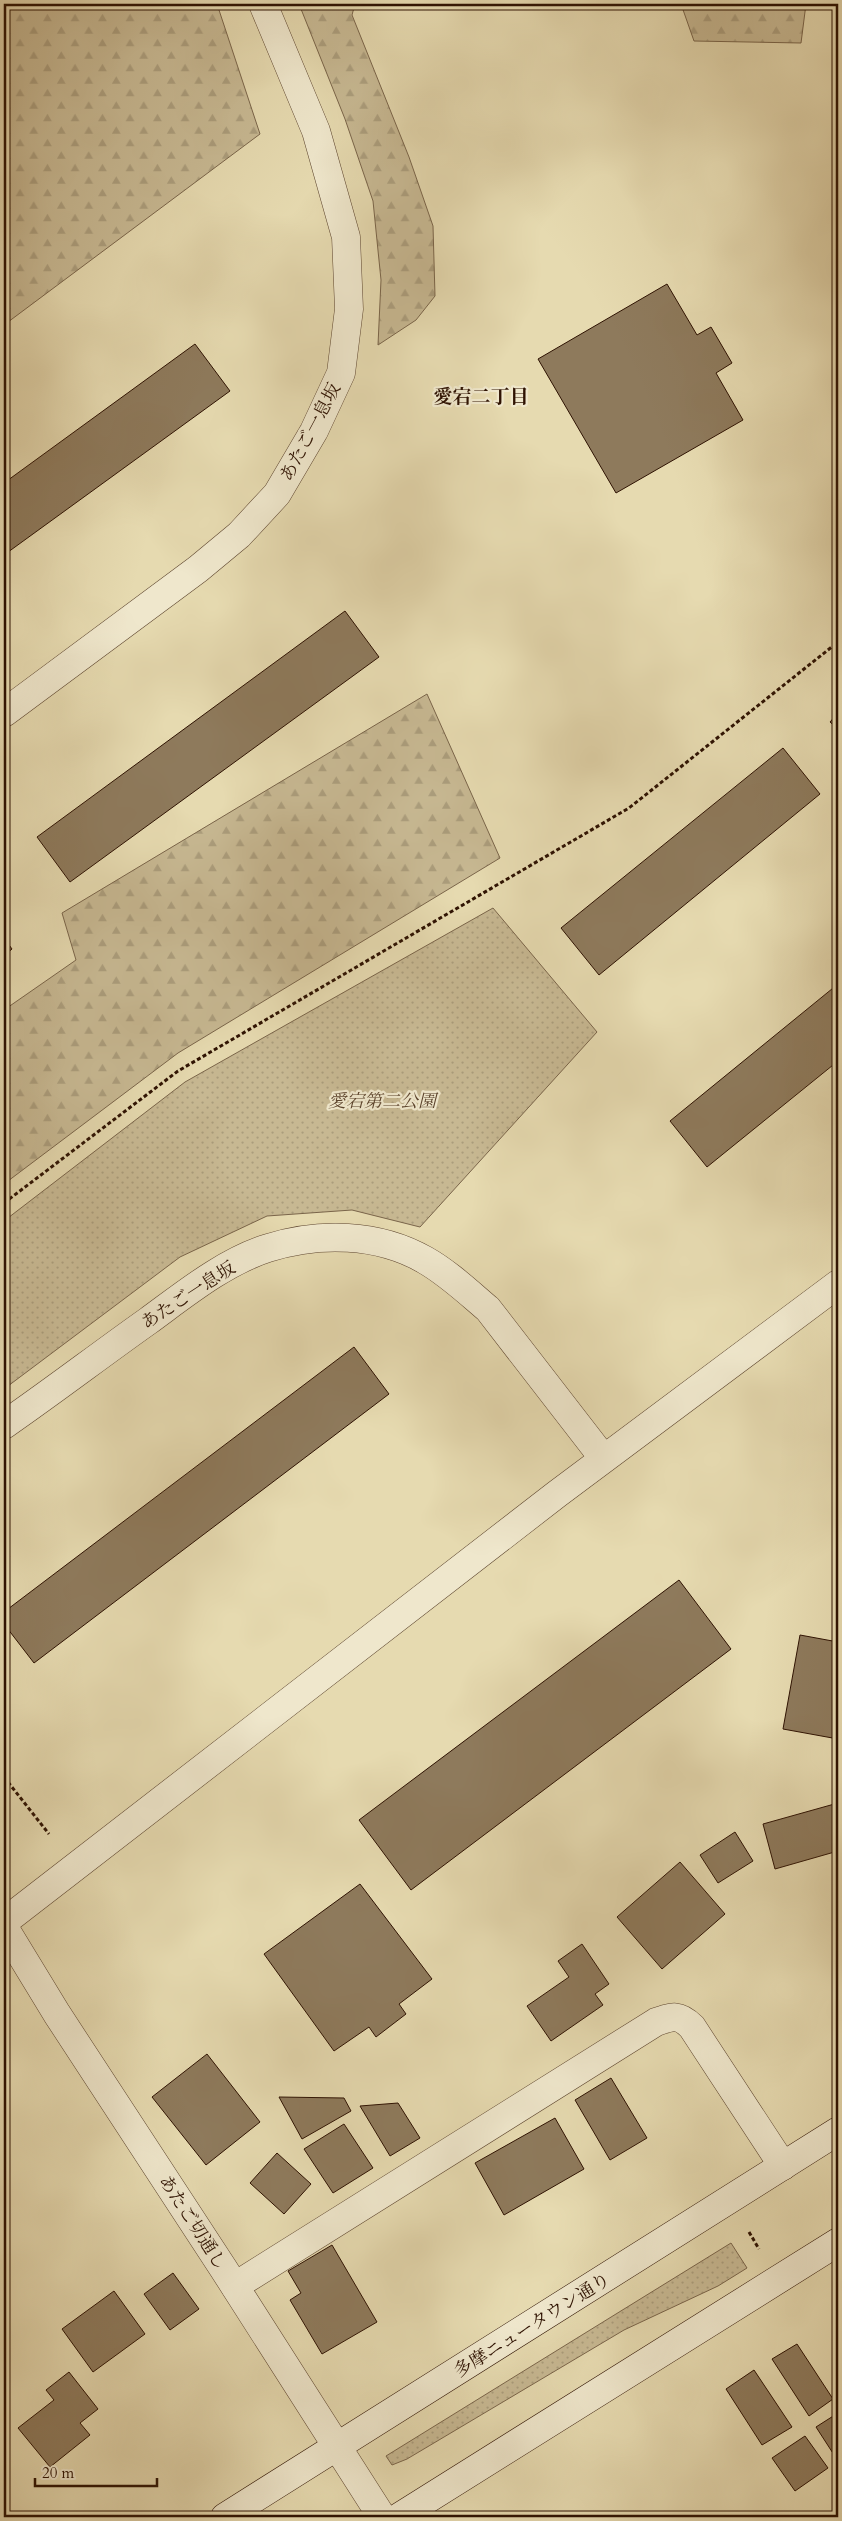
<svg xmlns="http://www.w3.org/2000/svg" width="842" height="2521" font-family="Cardo,'Noto Serif JP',serif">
	<defs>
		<pattern id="green-dots" width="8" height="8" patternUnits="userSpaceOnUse" patternTransform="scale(1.25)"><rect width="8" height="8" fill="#c7b892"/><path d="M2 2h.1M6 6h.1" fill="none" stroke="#ab9d7c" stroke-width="1.8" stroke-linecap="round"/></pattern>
		<pattern id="forest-firs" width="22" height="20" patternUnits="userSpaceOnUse" patternTransform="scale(1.25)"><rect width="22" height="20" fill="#c7b892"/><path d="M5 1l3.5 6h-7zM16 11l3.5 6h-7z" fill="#ab9d7c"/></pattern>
	</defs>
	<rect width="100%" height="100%" fill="#e6dab0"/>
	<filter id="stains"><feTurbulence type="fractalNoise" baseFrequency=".004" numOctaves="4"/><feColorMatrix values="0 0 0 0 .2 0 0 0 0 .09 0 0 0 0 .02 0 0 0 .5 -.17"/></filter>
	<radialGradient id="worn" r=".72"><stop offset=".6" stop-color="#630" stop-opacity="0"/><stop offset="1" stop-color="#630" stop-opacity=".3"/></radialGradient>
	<!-- green -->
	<path fill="url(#green-dots)" stroke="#7a654a" d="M493,908L597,1032L420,1227L352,1210L267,1216L180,1257L4,1389V1221L185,1082Z
		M731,2243L747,2268L718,2286L624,2330L407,2459L392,2465L386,2456Z"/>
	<!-- forest -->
	<path fill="url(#forest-firs)" stroke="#7a654a" d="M4,4H217L260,134L4,325Z
		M299,4H355L352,15L409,157L433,226L435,296L416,320L378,345L381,280L373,201L345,119Z
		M681,4H806L801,43L694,41Z
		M427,694L500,858L178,1053L4,1184V1010L76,960L62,913Z"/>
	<!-- building -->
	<path fill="#8e7a5c" stroke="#2e1202" d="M667,284L697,335L711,327L732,363L716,373L743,420L616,493L538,359Z
		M195,344L230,391L4,555V483Z
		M345,611L379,657L70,882L37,837Z
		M838,713V729L830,722Z
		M783,748L820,794L599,975L561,928Z
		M4,938L12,949L4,956Z
		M838,984V1061L707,1167L670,1121Z
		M354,1347L389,1394L34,1663L4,1624V1612Z
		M679,1580L731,1649L411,1890L359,1820Z
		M800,1635L838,1642V1739L783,1729Z
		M838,1803V1851L775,1869L763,1824Z
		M735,1832L753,1861L718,1883L700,1855Z
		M680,1862L725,1914L662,1969L617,1917Z
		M360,1884L432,1979L399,2004L406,2014L376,2037L369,2027L334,2051L264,1954Z
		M582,1944L609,1984L595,1994L603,2005L551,2041L527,2006L569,1977L558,1961Z
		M207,2054L260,2122L206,2165L152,2097Z
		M611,2078L647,2138L610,2160L575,2100Z
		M279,2097L344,2098L351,2111L302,2139Z
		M398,2103L420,2138L390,2156L360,2106Z
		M555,2118L584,2169L504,2215L475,2163Z
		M344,2124L373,2168L333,2193L304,2149Z
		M277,2153L311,2184L284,2214L250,2183Z
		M332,2245L377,2322L322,2354L290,2300L301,2293L288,2271Z
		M173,2273L199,2309L170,2330L144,2294Z
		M114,2291L145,2334L93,2372L62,2329Z
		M797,2344L833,2399L809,2416L772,2359Z
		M754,2370L792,2427L762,2445L726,2389Z
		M69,2372L98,2409L80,2423L90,2435L50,2467L18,2428L54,2400L46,2390Z
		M838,2413V2461L816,2427Z
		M805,2436L828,2468L795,2491L772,2458Z"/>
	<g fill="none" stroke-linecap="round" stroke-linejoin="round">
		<!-- minor casing -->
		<g stroke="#5c442e" stroke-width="29">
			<path id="minor" d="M235,2286L656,2022C673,2016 679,2014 692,2027L783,2166"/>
		</g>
		<!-- tertiary casing -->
		<g stroke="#5c442e" stroke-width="29">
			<path id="tertiary" d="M4,713L198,569L239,535L277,494L314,431L341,373L349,309L346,237L316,131L263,4
				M4,1425C53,1391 100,1355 148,1321C185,1294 224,1262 268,1248C319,1232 378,1233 425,1260C448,1273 468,1292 488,1309L604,1459
				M4,1922L557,1494L838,1284
				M4,1927L57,2014L223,2268L382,2517"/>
		</g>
		<!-- secondary casing -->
		<g stroke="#2e1202" stroke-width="29">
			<path id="secondary" d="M225,2517L838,2131
				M399,2517L838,2242"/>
		</g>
		<!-- path -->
		<path stroke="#2e1202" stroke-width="3" stroke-dasharray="4 2.5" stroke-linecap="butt" d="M4,1203L178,1071L629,808L838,642
			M4,1563L9,1556
			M4,1777L49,1834
			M749,2232L759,2249"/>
		<!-- minor -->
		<use href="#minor" stroke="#efe7cc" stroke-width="28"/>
		<!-- tertiary -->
		<use href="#tertiary" stroke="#efe7cc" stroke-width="28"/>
		<!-- secondary -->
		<use href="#secondary" stroke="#efe7cc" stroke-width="28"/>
	</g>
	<g text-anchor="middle" stroke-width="4.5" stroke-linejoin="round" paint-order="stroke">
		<!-- street labels -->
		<g font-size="18" fill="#2e1202" stroke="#efe7cc">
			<text transform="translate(310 432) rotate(-62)" y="6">あたご一息坂</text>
			<text transform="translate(188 1295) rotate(-33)" y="6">あたご一息坂</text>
			<text transform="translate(193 2222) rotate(57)" y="6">あたご切通し</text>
			<text transform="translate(532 2325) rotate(-32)" y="6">多摩ニュータウン通り</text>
		</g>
		<!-- park labels -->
		<g font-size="18" font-style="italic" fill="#5c442d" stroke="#efe7cc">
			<text x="382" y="1107">愛宕第二公園</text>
		</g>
		<!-- neighbourhood labels -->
		<g font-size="19" font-weight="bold" fill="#2e1202" stroke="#efe7cc">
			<text x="481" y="403">愛宕二丁目</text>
		</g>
	</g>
	<!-- margin -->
	<rect width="842" height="2521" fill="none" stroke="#e6dab0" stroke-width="20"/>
	<rect x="5" y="5" width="832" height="2511" fill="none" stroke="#2e1202" stroke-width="2.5"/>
	<rect x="10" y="10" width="822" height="2501" fill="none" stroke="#2e1202"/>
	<!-- scale -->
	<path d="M35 2478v8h122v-8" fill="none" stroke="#2e1202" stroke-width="2.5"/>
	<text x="42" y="2478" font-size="15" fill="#2e1202" stroke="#efe7cc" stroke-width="4" paint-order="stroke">20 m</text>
	<rect width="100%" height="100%" filter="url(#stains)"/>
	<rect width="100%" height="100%" fill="url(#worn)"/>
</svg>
